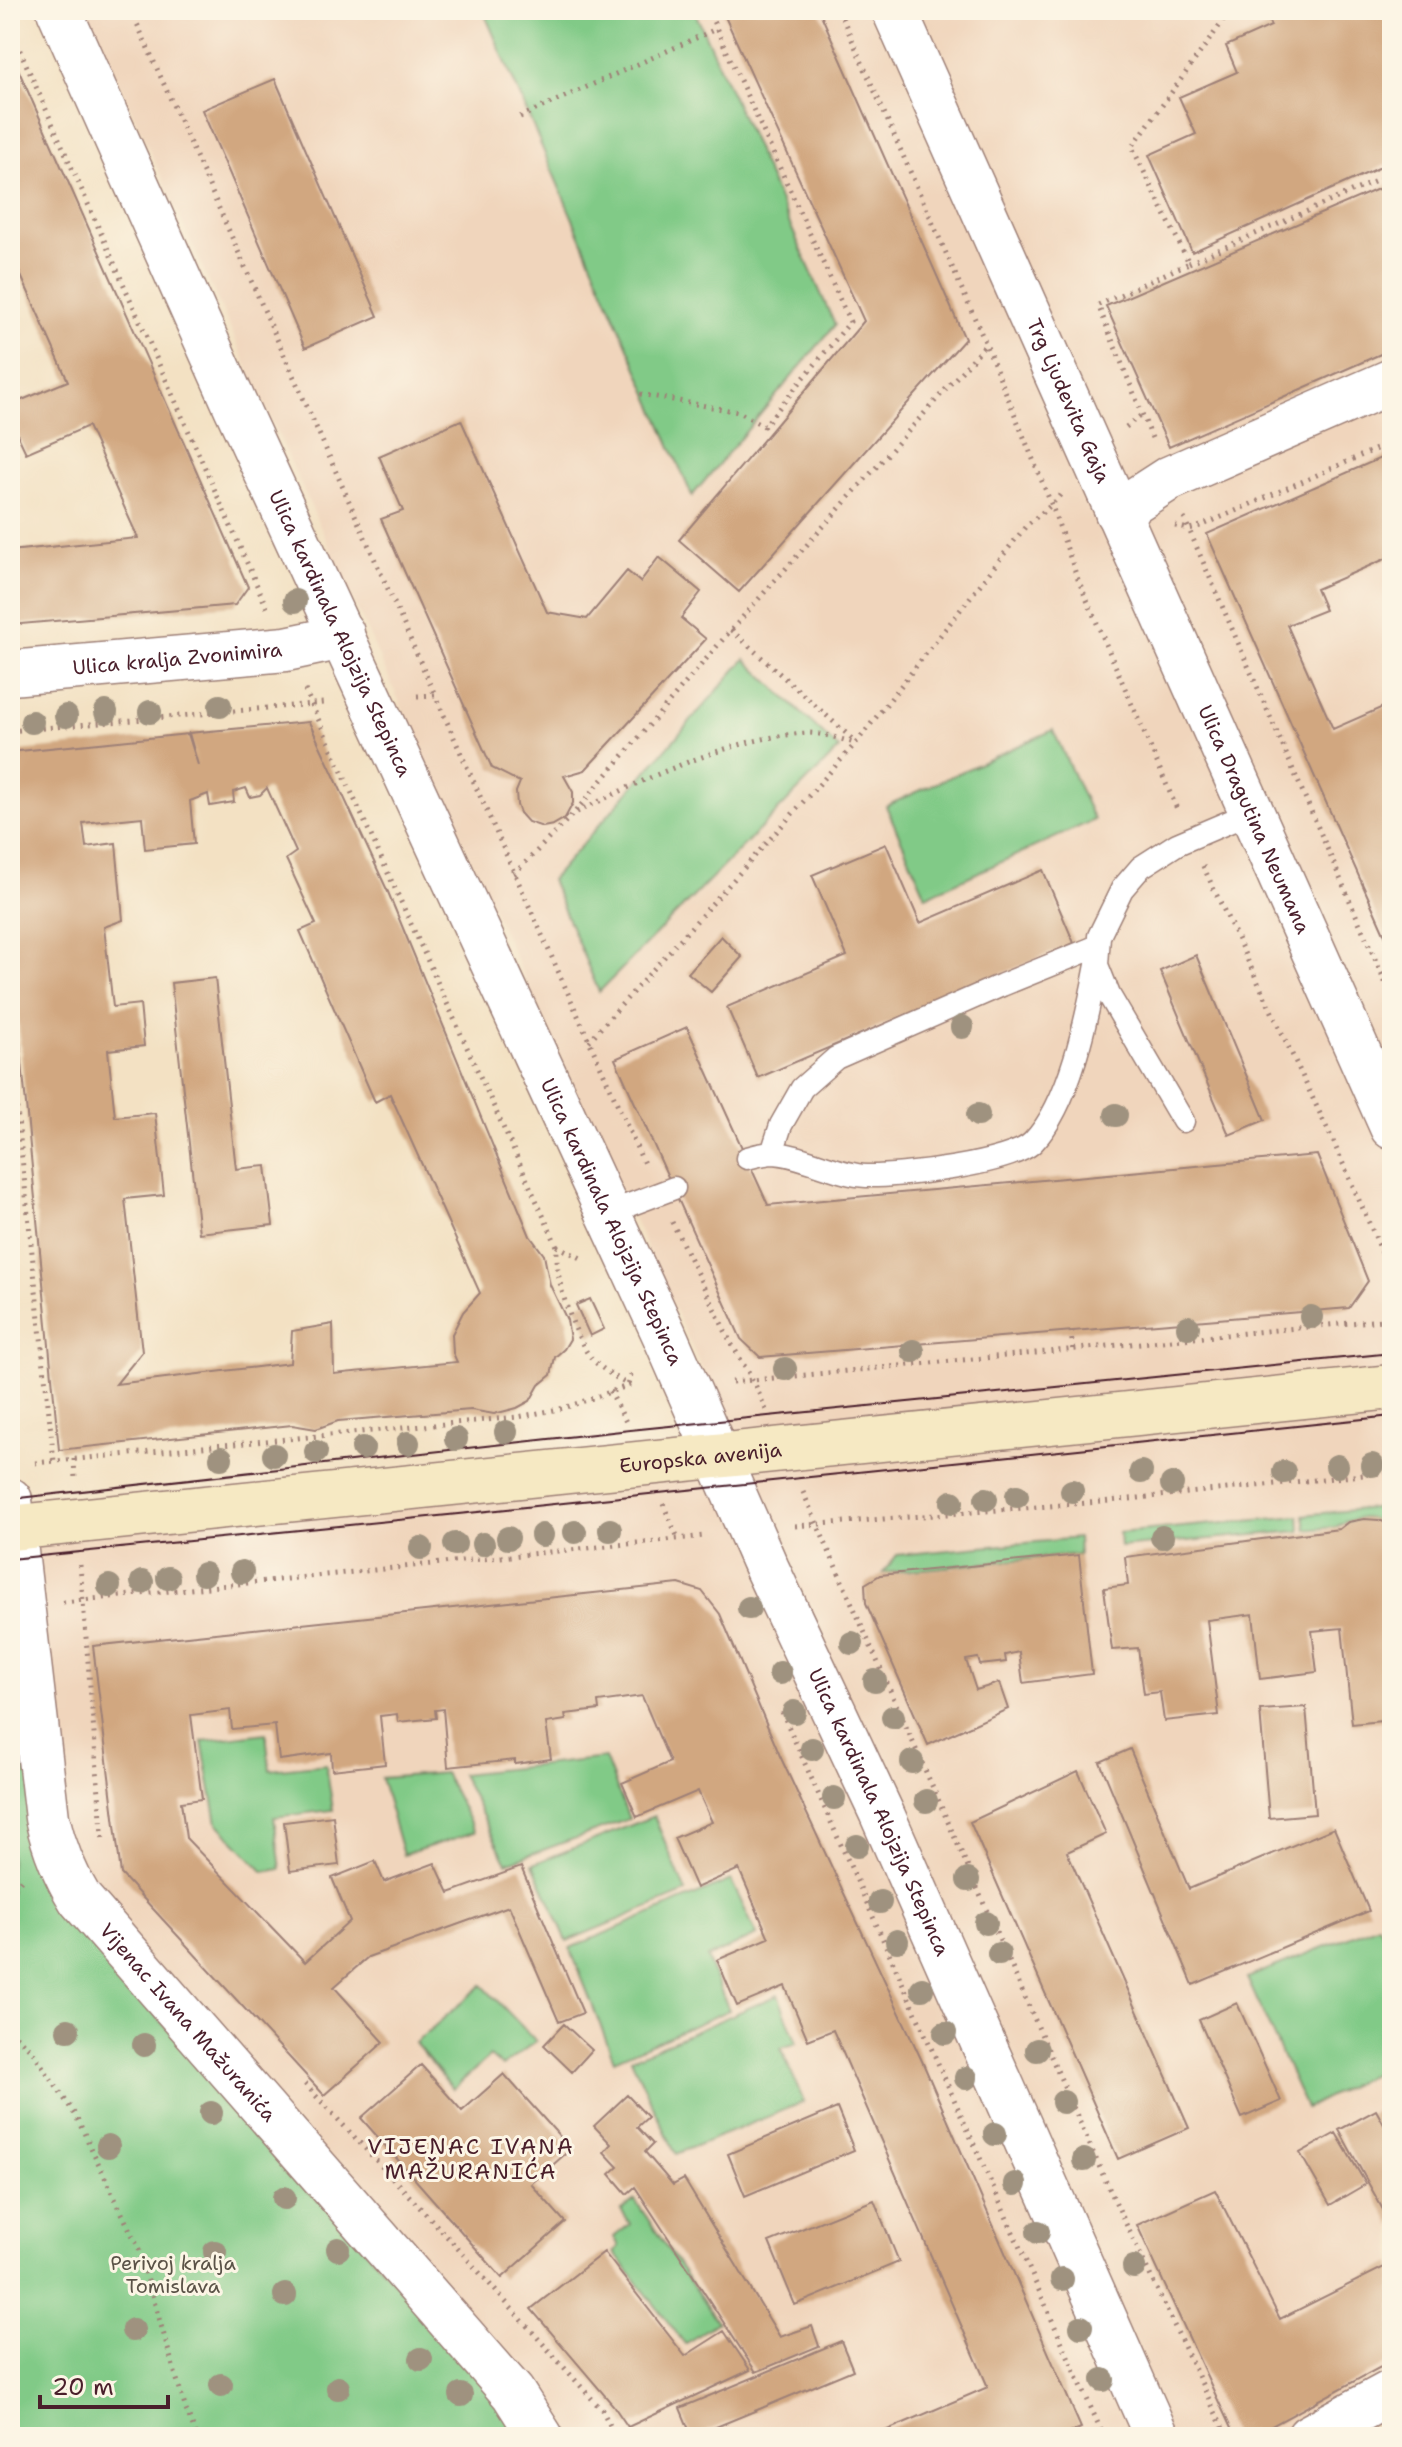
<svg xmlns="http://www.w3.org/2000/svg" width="1402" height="2447" font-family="'Shantell Sans',sans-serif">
	<rect width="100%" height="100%" fill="#fcf5e5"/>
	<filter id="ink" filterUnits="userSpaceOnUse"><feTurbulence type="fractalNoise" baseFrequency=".0125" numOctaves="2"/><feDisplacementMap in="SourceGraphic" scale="16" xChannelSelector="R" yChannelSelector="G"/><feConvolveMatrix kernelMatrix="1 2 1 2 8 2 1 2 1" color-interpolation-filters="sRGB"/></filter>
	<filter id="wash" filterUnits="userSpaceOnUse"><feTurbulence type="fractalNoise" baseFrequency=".006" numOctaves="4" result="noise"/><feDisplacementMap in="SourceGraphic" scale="32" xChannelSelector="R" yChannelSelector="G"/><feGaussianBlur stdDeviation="1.8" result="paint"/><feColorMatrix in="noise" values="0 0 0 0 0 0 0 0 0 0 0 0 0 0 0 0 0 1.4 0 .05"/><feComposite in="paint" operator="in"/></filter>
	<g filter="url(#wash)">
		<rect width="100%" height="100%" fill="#f3e1c3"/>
		<!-- built -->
		<path fill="#f0d5bc" d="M86,10H1392V2406L1336,2437H1090L1088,2434L1084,2437H533L55,1902L42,1848L10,1513L734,1440Z"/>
		<!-- green -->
		<path fill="#81ca87" stroke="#667459" stroke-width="2" d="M483,10H694L835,325L692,496Z
			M745,659L839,749L599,992L551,880Z
			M1053,730L1094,820L926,896L886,806Z
			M1392,1506V1522L1363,1518L1347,1521L1336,1527L1306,1530L1304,1515Z
			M1299,1516L1300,1531L1120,1547L1119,1533Z
			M1078,1538L1079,1554L883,1573L897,1555Z
			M10,1647L42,1848L55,1902L533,2437H10Z
			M266,1733L270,1770L326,1764L333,1810L274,1817L281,1869L264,1872L217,1823L202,1741Z
			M605,1758L629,1819L507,1863L461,1774Z
			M444,1773L475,1832L403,1855L381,1778Z
			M654,1816L686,1892L567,1941L533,1864Z
			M731,1880L757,1935L707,1958L729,2010L614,2060L570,1948Z
			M1378,1925L1392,1951V2064L1306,2108L1247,1978Z
			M482,1985L536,2041L502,2066L490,2056L453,2089L415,2043Z
			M778,1995L797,2043L781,2048L804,2102L676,2154L631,2059Z
			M635,2200L717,2322L685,2344L614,2252L619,2246L614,2237L630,2224L621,2210Z"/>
		<g id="blocks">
			<!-- building -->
			<path fill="#d1a780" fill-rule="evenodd" d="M722,10H819L965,339L739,592L679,540L864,321Z
				M1264,10H1392V162L1192,252L1149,155L1196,134L1179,97L1237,72L1226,46L1271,26Z
				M10,51L248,587L235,605L10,625V551L138,538L88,426L26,453L10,419V405L68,381L10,251Z
				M275,79L378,316L305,348L202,110Z
				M1392,183V349L1169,447L1106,306Z
				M461,420L547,612L587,619L627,571L640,582L659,557L701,592L681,618L706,639L585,770L564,776L573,792V803L565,818L553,825L543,827L528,822L520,813L517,805L516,792L520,782L492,768L381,519L403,511L379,456Z
				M1392,453V556L1316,589L1325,610L1287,625L1333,729L1392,703V751L1385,754L1392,771V951L1207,534Z
				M309,722L388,892L530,1236L544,1255L550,1285L567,1320L570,1339L564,1349L555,1357L551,1375L539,1385L530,1401L517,1408L494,1414L471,1410L338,1421L316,1429L292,1425L59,1450L10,937V752L188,734L198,765L189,733ZM246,788L250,797L260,795L267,788L296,852L286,859L316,924L300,931L375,1102L390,1094L480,1293L463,1312L452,1334L453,1353L457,1362L334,1374L333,1324L292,1331L290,1363L116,1384L142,1352L125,1199L164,1195L155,1113L115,1117L108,1050L144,1046L140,1004L113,1007L104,927L123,920L116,843L86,847L83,823L142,817L145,849L194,844L190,801L208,794L210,806L234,802L233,792Z
				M886,844L920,923L1043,870L1074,943L758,1078L727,1007L847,956L812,875Z
				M721,936L742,957L711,992L688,973Z
				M1196,955L1265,1120L1229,1135L1160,971Z
				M215,978L236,1169L266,1166L273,1225L199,1233L171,983Z
				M687,1027L768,1205L1317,1155L1368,1281L1349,1308L760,1357L741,1339L615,1059Z
				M590,1299L604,1329L590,1336L576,1305Z
				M1364,1519L1379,1520L1392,1525V1720L1352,1724L1342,1628L1312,1631L1317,1672L1260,1679L1253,1614L1207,1620L1219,1715L1164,1721L1160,1692L1144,1694L1138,1648L1112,1650L1104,1588L1128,1585L1125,1557L1339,1529L1348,1522Z
				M1079,1555L1092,1674L1023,1683L1019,1652L1005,1655L1006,1662L980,1665L978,1658L966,1660L976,1690L999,1683L1008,1709L928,1745L866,1603L865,1584L880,1575Z
				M679,1584L702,1591L720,1614L780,1756L922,2061L1081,2428L1059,2437H871L988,2387L833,2030L808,2040L785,1986L737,2006L717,1960L769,1938L739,1869L696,1888L674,1838L712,1822L698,1791L637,1817L622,1783L670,1762L642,1696L598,1702L599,1710L565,1714L566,1720L546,1723L551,1759L515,1764V1760L448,1767L443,1709L435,1710L436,1718L398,1722L397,1714L380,1716L385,1764L332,1770L331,1753L279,1760L275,1725L232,1729L230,1710L191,1715L202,1799L181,1802L186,1838L305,1962L350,1921L332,1878L375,1861L384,1882L435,1863L449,1893L521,1867L583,2013L559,2022L509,1906L368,1957L334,1987L384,2042L324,2095L121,1874L93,1646Z
				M1306,1707L1315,1814L1269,1818L1260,1710Z
				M1130,1749L1189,1889L1334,1828L1369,1911L1193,1985L1100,1762Z
				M1078,1771L1106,1834L1067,1852L1189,2128L1118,2159L970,1822Z
				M333,1816L339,1865L290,1871L284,1822Z
				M1237,2003L1281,2101L1242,2118L1199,2020Z
				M564,2024L592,2050L572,2072L544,2045Z
				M421,2065L462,2111L504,2074L571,2149L531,2184L565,2222L502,2278L361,2118Z
				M627,2095L648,2117L637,2127L653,2144L645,2152L673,2185L684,2179L780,2337L812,2326L819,2346L756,2372L635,2187L627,2194L610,2174L618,2167L604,2152L611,2144L594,2126Z
				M837,2108L854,2150L745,2196L728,2154Z
				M1376,2110L1392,2139V2226L1339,2130Z
				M1336,2133L1366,2184L1330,2205L1300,2153Z
				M1215,2190L1280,2319L1392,2263V2361L1251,2437H1235L1137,2225Z
				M874,2200L899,2262L795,2305L769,2242Z
				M604,2252L685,2356L724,2331L750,2370L628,2427L613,2405L531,2309Z
				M841,2341L853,2370L692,2437L680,2408Z"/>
		</g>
	</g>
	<g filter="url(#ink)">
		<use href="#blocks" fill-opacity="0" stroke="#9e8077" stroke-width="2"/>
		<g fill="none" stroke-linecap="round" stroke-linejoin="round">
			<!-- lane casing -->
			<g stroke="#9e8077" stroke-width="25">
				<path id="lane" d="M1183,1121L1109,995L1097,965L1099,936L1122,889L1141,867L1177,844L1250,813
					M772,1153L781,1125L802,1088L836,1058L1002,985L1098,946
					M747,1158C754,1156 763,1154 771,1153C799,1153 838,1175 866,1176C899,1177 1012,1164 1033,1142C1070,1104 1087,1017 1097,965
					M608,1213L674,1188"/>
			</g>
			<!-- street casing -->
			<g stroke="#9e8077" stroke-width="47">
				<g id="street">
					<path id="s1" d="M59,10L236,407L664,1334L767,1569L881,1812L1157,2437"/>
					<path id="s2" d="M894,10C1062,381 1224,755 1392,1127"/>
					<path d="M1117,512L1168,479L1392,381"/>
					<path id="s3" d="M10,673L286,649L324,641L342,633"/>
					<path id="s4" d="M10,1500L47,1818C54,1848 64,1873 80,1899L513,2393L541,2437"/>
					<path d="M1309,2437L1392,2392"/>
				</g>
			</g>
			<!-- secondary casing -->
			<g stroke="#9e8077" stroke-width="47">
				<g id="secondary">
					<path id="s5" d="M10,1528L1392,1387"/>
				</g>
			</g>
			<!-- path -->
			<path stroke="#9e8077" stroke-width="5" stroke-dasharray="2 6" stroke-linecap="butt" d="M131,10L435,695
				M839,10L986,344L1052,506L1077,577L1177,809
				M10,28L267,608
				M520,117L716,29
				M1189,263L1392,174
				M640,394L739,412L764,426L850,322L708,10
				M1126,427L1144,413
				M1152,438L1098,305L1189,263L1132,147L1231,10
				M1184,518L1392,998
				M1175,526L1189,529L1201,526L1392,442
				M731,630L856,742
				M305,690L557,1246C556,1276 563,1298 574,1326C579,1337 584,1350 592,1359C603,1370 615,1377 628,1385L632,1372
				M417,696L435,695L645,1166
				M10,731L324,703
				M577,812C645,779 731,737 807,733C823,733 840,739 855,743
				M1203,866L1333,1141L1392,1275
				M514,874L574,813L731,630L986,344
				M589,1041L856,743L1026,526C1039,514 1053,506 1063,491
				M10,1044L54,1461
				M672,1222L731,1343L754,1382L766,1410
				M557,1246L581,1258
				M1071,1331L1073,1351
				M732,1382L1392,1319
				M610,1391L626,1422
				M74,1459L75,1479
				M35,1463L518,1417L564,1408L630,1385
				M803,1492L1107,2184L1227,2437
				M663,1504L678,1538
				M795,1526L1100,1502L1392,1472
				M80,1565L103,1842
				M63,1602L705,1536
				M782,1712L1104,2437
				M10,1894L21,1880
				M10,2030L33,2052L76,2116L138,2247L186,2410L197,2437
				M305,2084L453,2243L602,2410L616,2437"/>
			<!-- lane -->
			<use href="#lane" stroke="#fff" stroke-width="22"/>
			<!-- street -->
			<use href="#street" stroke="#fff" stroke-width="44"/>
			<!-- secondary -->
			<use href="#secondary" stroke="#f6e9c3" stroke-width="44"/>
			<!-- tram -->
			<path stroke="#4a1f2b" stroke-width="2" d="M10,1499L630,1430L1392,1353
				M10,1559L478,1512L1392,1416"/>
		</g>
		<!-- trees -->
		<g fill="#9f927f">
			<circle cx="295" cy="601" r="12"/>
			<circle cx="220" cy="706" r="12"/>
			<circle cx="106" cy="712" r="12"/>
			<circle cx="150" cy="712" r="12"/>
			<circle cx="66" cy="716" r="12"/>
			<circle cx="32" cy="722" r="12"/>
			<circle cx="962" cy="1027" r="12"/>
			<circle cx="978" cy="1115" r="12"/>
			<circle cx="1116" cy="1115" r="12"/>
			<circle cx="1311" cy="1317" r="12"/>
			<circle cx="1188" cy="1327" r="12"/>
			<circle cx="913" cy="1351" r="12"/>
			<circle cx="785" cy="1369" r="12"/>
			<circle cx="506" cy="1432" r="12"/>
			<circle cx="456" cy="1439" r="12"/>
			<circle cx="408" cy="1443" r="12"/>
			<circle cx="363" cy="1448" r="12"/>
			<circle cx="316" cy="1452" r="12"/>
			<circle cx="274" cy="1455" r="12"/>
			<circle cx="221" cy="1458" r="12"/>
			<circle cx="1372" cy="1465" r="12"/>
			<circle cx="1337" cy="1466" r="12"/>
			<circle cx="1141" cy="1472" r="12"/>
			<circle cx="1284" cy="1472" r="12"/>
			<circle cx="1172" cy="1484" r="12"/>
			<circle cx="1072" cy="1491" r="12"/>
			<circle cx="1017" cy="1496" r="12"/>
			<circle cx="986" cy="1499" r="12"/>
			<circle cx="952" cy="1502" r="12"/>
			<circle cx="610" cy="1530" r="12"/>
			<circle cx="575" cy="1532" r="12"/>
			<circle cx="542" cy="1535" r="12"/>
			<circle cx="1162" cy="1537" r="12"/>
			<circle cx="508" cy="1538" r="12"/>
			<circle cx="455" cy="1544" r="12"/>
			<circle cx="483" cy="1544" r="12"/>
			<circle cx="421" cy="1548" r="12"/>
			<circle cx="242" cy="1572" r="12"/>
			<circle cx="204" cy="1574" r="12"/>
			<circle cx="168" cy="1578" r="12"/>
			<circle cx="142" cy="1582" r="12"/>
			<circle cx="109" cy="1586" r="12"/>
			<circle cx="749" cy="1608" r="12"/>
			<circle cx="852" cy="1643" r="12"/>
			<circle cx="780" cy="1673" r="12"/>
			<circle cx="875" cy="1681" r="12"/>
			<circle cx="794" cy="1712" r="12"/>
			<circle cx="893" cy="1717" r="12"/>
			<circle cx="812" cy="1749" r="12"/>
			<circle cx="912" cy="1762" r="12"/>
			<circle cx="834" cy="1798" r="12"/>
			<circle cx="926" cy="1801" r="12"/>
			<circle cx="857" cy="1846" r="12"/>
			<circle cx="968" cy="1880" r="12"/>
			<circle cx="880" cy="1902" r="12"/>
			<circle cx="986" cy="1923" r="12"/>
			<circle cx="897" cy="1941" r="12"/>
			<circle cx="999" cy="1954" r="12"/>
			<circle cx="922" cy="1989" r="12"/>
			<circle cx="68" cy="2030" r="12"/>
			<circle cx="945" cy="2033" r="12"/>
			<circle cx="144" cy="2045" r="12"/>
			<circle cx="1037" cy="2050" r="12"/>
			<circle cx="966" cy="2078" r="12"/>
			<circle cx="1063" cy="2102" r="12"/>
			<circle cx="211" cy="2113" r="12"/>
			<circle cx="995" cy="2134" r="12"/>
			<circle cx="108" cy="2146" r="12"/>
			<circle cx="1084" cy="2160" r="12"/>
			<circle cx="1015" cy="2184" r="12"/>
			<circle cx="284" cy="2198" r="12"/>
			<circle cx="1038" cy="2232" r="12"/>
			<circle cx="338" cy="2249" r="12"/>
			<circle cx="215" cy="2252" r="12"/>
			<circle cx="1134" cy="2267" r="12"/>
			<circle cx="1062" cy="2279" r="12"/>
			<circle cx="285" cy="2295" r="12"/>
			<circle cx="1081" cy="2327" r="12"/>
			<circle cx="133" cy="2330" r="12"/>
			<circle cx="421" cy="2359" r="12"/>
			<circle cx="1103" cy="2380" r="12"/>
			<circle cx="221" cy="2385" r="12"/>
			<circle cx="338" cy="2388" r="12"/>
			<circle cx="461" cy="2395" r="12"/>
		</g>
	</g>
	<g text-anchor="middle" stroke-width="6" stroke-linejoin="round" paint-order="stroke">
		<!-- street labels -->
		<g font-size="20" fill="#4a1f2b" stroke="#fcf5e5">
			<text dy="7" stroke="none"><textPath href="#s2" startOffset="428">Trg Ljudevita Gaja</textPath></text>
			<text dy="7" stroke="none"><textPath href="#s1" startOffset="684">Ulica kardinala Alojzija Stepinca</textPath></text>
			<text dy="7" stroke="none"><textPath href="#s3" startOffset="168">Ulica kralja Zvonimira</textPath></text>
			<text dy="7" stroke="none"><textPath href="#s2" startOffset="886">Ulica Dragutina Neumana</textPath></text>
			<text dy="7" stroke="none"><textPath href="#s1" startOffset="1332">Ulica kardinala Alojzija Stepinca</textPath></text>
			<text dy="7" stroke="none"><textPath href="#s5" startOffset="694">Europska avenija</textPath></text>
			<text dy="7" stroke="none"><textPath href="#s1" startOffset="1980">Ulica kardinala Alojzija Stepinca</textPath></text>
			<text dy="7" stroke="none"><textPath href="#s4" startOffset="572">Vijenac Ivana Mažuranića</textPath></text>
		</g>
		<!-- park labels -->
		<g font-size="20" fill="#5a5247" stroke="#fcf5e5">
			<text x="173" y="2270">Perivoj kralja<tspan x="173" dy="23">Tomislava</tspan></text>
		</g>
		<!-- neighbourhood labels -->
		<g font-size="22" letter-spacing="2" fill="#4a1f2b" stroke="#fcf5e5">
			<text x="471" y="2154">VIJENAC IVANA<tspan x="471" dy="25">MAŽURANIĆA</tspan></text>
		</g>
	</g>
	<!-- margin -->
	<rect width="1402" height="2447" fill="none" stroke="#fcf5e5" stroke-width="40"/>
	<!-- scale -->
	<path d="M40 2395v12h128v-12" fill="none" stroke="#4a1f2b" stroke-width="4"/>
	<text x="52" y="2395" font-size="24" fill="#4a1f2b" stroke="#fcf5e5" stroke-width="6" paint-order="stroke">20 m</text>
</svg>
